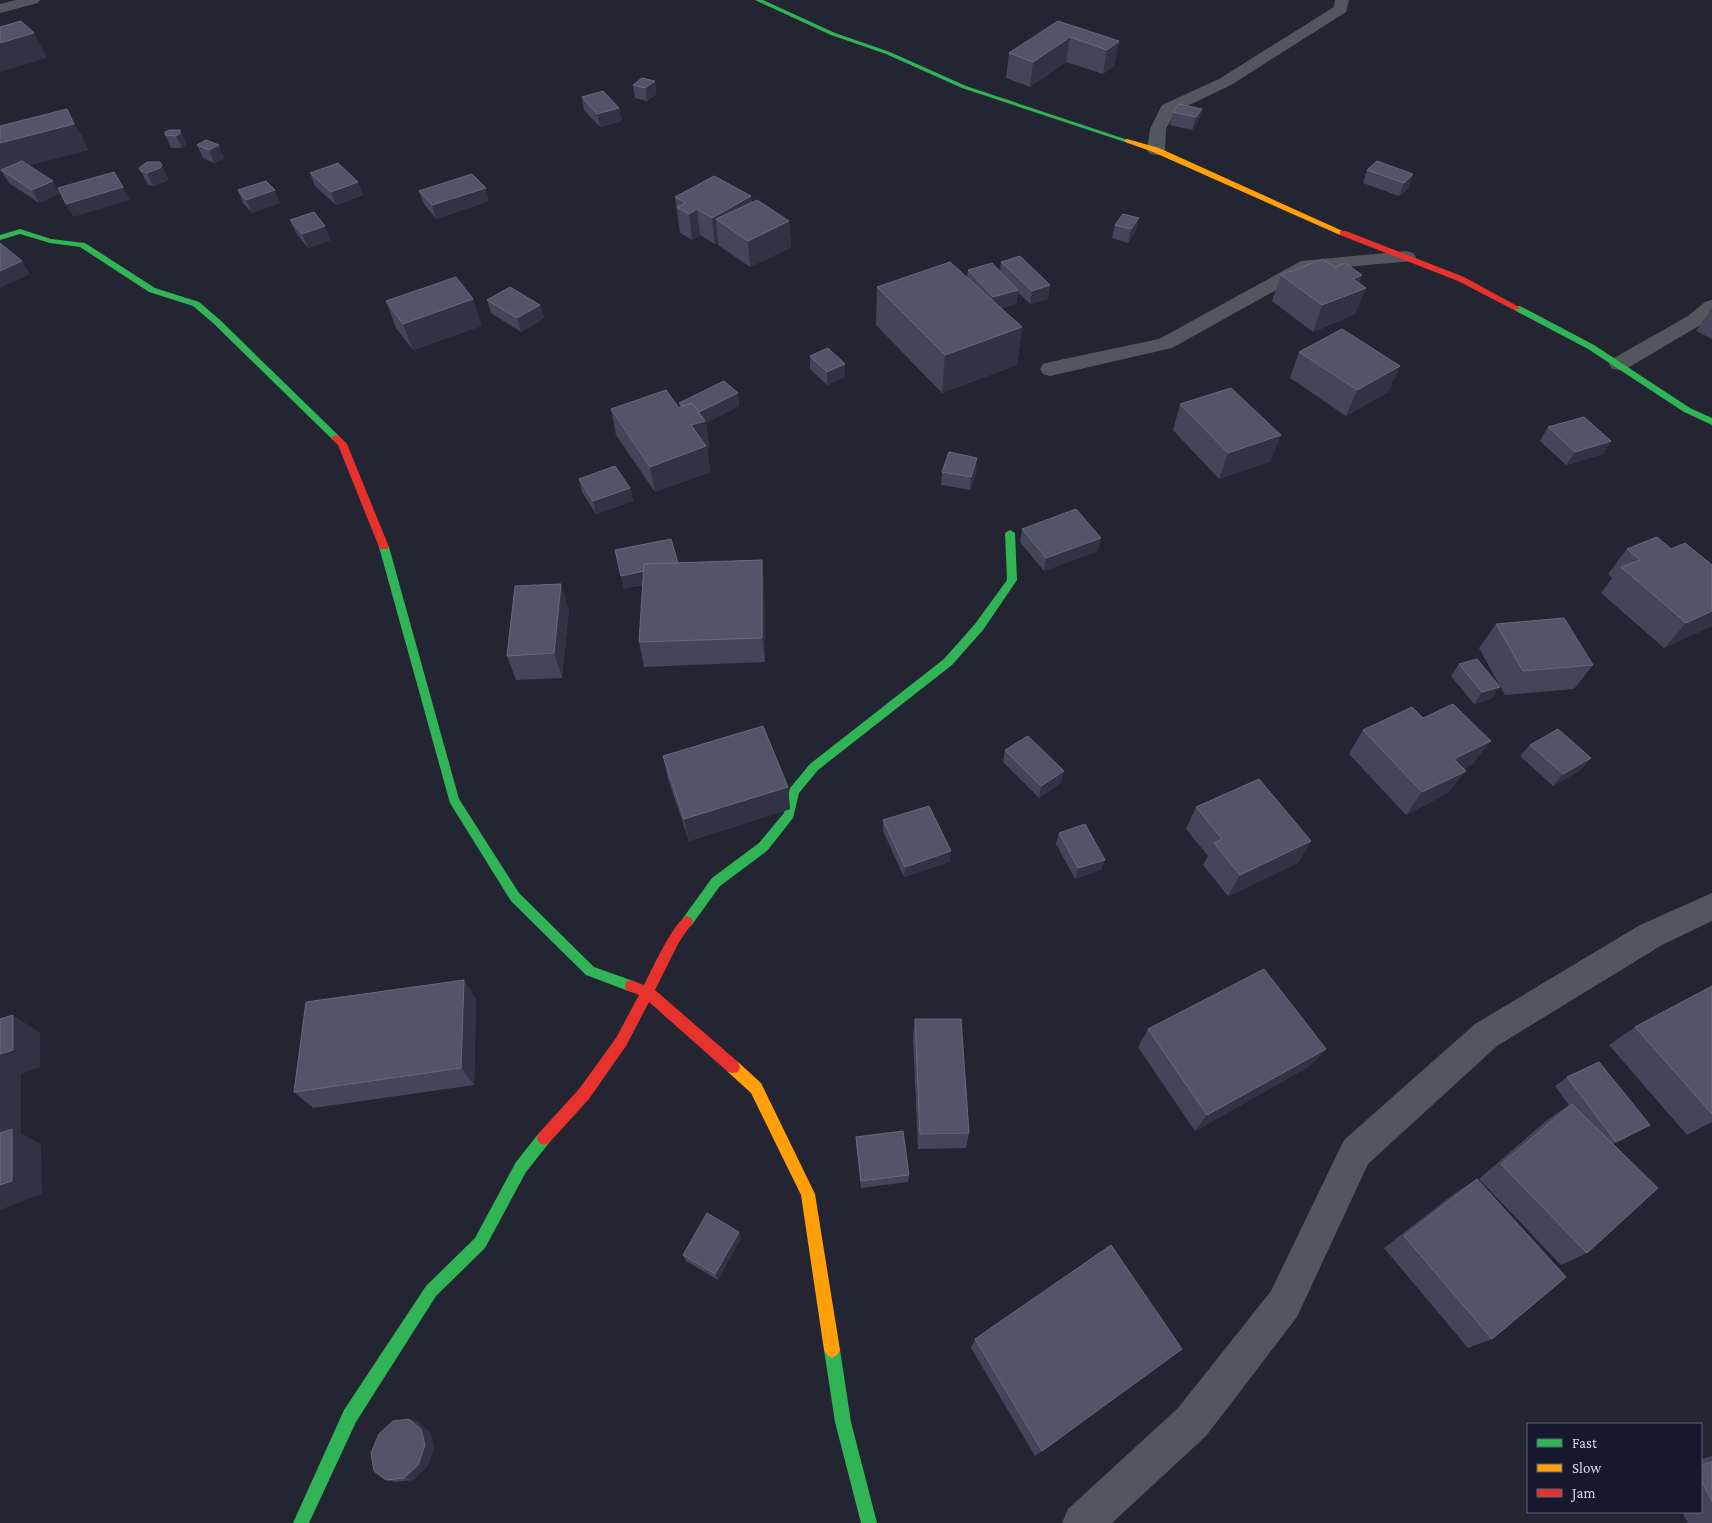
<svg xmlns="http://www.w3.org/2000/svg" width="1712" height="1523" font-family="'Crimson Pro',serif">
	<rect width="100%" height="100%" fill="#232632"/>
	<g fill="none" stroke-linecap="round" stroke-linejoin="round">
		<!-- street -->
		<path fill="#53565f" fill-rule="evenodd" d="M16,0H40L38,3L0,13V4Z
			M1335,0H1349L1346,12L1231,85L1175,112L1166,129L1165,150L1162,154L1156,155L1150,154L1147,150L1150,129L1162,105L1219,79L1334,7Z
			M1406,251L1413,253L1416,257L1413,261L1312,270L1172,348L1050,376L1043,374L1040,369L1043,364L1050,362L1159,339L1301,261Z
			M1712,300V316L1702,324L1626,369L1619,370L1612,369L1609,364L1612,359L1688,316L1705,302Z
			M1712,893V921L1662,945L1497,1046L1368,1164L1297,1317L1206,1436L1112,1523H1062L1068,1509L1178,1408L1271,1291L1344,1140L1475,1024L1640,925Z"/>
		<!-- fast -->
		<path fill="#30b455" fill-rule="evenodd" d="M755,0H763L835,33L890,52L966,86L1131,141L1125,142L962,88L886,54L831,35Z
			M20,229L51,239L85,243L155,288L199,302L219,319L339,436V440H333L213,323L193,306L149,292L80,247L50,243L20,234L0,240V235Z
			M1514,306H1520L1594,345L1690,408L1712,418V425L1684,412L1588,349L1514,310Z
			M1010,530L1015,533L1017,580L983,630L952,665L818,770L799,793L793,818L767,851L720,886L691,926L687,928L683,926L681,922L683,918L712,878L759,843L784,813L790,788L810,764L944,659L975,624L1007,580L1005,533Z
			M384,544L389,547L459,799L519,893L594,967L636,982L637,986L636,990L631,992L586,975L511,901L450,803L379,547Z
			M544,1131L549,1133L551,1138L549,1143L526,1172L485,1248L436,1296L356,1422L309,1523H293L344,1410L426,1286L475,1238L516,1162L539,1133Z
			M832,1342L837,1345L840,1350L851,1422L877,1523H861L835,1422L824,1350L827,1345Z"/>
		<!-- slow -->
		<path fill="#ff9f0a" fill-rule="evenodd" d="M1127,139L1159,148L1347,233L1340,235L1153,152L1125,142V140Z
			M733,1061L738,1062L761,1083L815,1194L840,1350L837,1355L832,1358L827,1355L824,1350L801,1195L751,1093L728,1072L726,1067L728,1062Z"/>
		<!-- jam -->
		<path fill="#e5322d" fill-rule="evenodd" d="M1340,231H1346L1464,277L1521,308L1514,310L1458,281L1340,235Z
			M336,435L339,436L347,444L389,547L387,549H381L379,547L338,445L331,438Z
			M687,916L691,918L693,922L679,942L655,990L738,1062L740,1067L738,1072L733,1073L728,1072L649,1002L626,1046L589,1099L549,1143L544,1145L539,1143L537,1138L539,1133L579,1089L616,1038L639,995L626,990L625,986L626,982L631,980L644,985C652,970 673,922 687,916Z"/>
	</g>
	<!-- wall -->
	<path fill="#424659" d="M1058,21L1119,41L1114,66L1103,74L1066,62L1030,87L1006,78L1009,53Z
		M655,81L656,94L647,101L635,98L633,85Z
		M582,97L619,108L622,121L600,127L584,110Z
		M1202,109L1198,122L1192,130L1170,125L1173,112Z
		M0,126L81,135L88,150L29,165L39,203L9,183L2,172L0,173Z
		M180,130L186,143V146L182,148H171L165,135Z
		M206,140L224,158L214,163L203,158L197,145Z
		M139,168L168,178L167,181L153,186L148,185Z
		M1367,170L1413,174L1408,188L1399,196L1363,183Z
		M310,173L358,182L363,195L336,205L315,186Z
		M238,190L280,203L252,213L243,203Z
		M419,191L489,201L436,219L424,204Z
		M751,196L752,203L789,221L791,247L750,267L718,245V242L715,244L700,235L692,240L680,233L675,197Z
		M1123,214L1136,231L1128,243L1112,238L1115,225Z
		M290,220L331,240L308,248L296,233Z
		M1001,262L1050,285L1048,299L1030,304L1018,292L1016,304L1001,308L1022,327L1017,365L942,393L876,325L877,287L967,277L968,270L1000,272Z
		M1335,267L1362,275L1359,283L1366,288L1355,314L1313,332L1272,301L1281,275Z
		M473,299L481,326L413,350L396,328L386,301Z
		M487,300L540,305L544,318L521,332L491,313Z
		M1712,308V339L1696,331Z
		M1299,352L1400,366L1388,392L1346,416L1290,378Z
		M810,356L845,377L827,385L810,369Z
		M738,393L739,406L706,423L709,447L707,448L710,472L655,492L616,435L611,409L679,408L680,407L679,403Z
		M1180,404L1271,461L1219,479L1173,430Z
		M1548,427L1603,454L1566,465L1540,441Z
		M942,472H976L970,490L941,485Z
		M579,479L630,488L633,501L596,514L582,492Z
		M1022,529L1098,551L1044,571L1020,542Z
		M1657,537L1712,626L1664,648L1601,593L1612,578L1608,574L1627,549Z
		M615,550L678,563L762,560L764,586L765,662L644,667L639,642L643,585L624,588Z
		M569,609L562,678L516,680L507,656Z
		M1496,624L1593,665L1574,689L1505,695L1479,648Z
		M1459,664L1491,699L1474,704L1451,676Z
		M1423,718L1473,764L1464,769L1448,793L1406,815L1349,754L1363,730Z
		M1530,745L1581,770L1553,786L1520,756Z
		M1005,750L1061,783L1039,798L1003,762Z
		M663,756L788,787L790,809L689,841L668,779Z
		M1196,807L1311,841L1298,863L1228,896L1203,865L1208,856L1186,829Z
		M883,820L950,862L904,877L883,831Z
		M1059,833L1101,870L1075,879L1056,844Z
		M464,980L476,999L474,1085L313,1108L294,1092Z
		M1712,986V1122L1687,1135L1609,1045L1635,1027Z
		M915,1019L969,1133L966,1148L918,1149L913,1037Z
		M1148,1029L1326,1049L1310,1066L1195,1131L1138,1047Z
		M1567,1077L1650,1125L1613,1144L1587,1253L1561,1265L1479,1179L1547,1120L1569,1105L1555,1086Z
		M856,1137L909,1175L908,1182L861,1188L856,1144Z
		M1477,1179L1492,1339L1468,1348L1384,1248L1455,1193Z
		M741,1238L718,1280L686,1261L683,1255Z
		M975,1339L1042,1451L1035,1456L971,1348Z
		M409,1419L418,1422L430,1432L434,1448L427,1467L413,1480L396,1482L386,1480Z
		M1712,1456V1523H1688L1682,1512H1701V1459Z"/>
	<!-- shaded-wall -->
	<path fill="#2f3343" d="M34,33L47,58L0,72V43Z
		M1070,37L1066,62L1030,87L1033,62Z
		M1119,41L1114,66L1103,74L1107,50Z
		M655,81L656,94L647,101L645,88Z
		M619,108L622,121L600,127L597,114Z
		M67,109L81,135L88,150L4,172L1,170L2,172L0,173V143Z
		M1202,109L1198,122L1192,130L1196,117Z
		M180,130L186,143V146L182,148L176,136Z
		M219,145L224,158L214,163L209,150Z
		M162,165L168,178L167,181L153,186L147,173Z
		M1413,174L1408,188L1399,196L1404,183Z
		M53,181L60,194L39,203L32,190Z
		M358,182L363,195L336,205L331,192Z
		M123,187L130,200L73,217L66,204Z
		M486,188L489,201L436,219L432,205Z
		M275,190L280,203L252,213L246,200Z
		M751,196L753,222L716,219L718,242L715,244L712,218Z
		M697,209L700,235L692,240L689,214Z
		M1139,218L1136,231L1128,243L1131,229Z
		M789,221L791,247L750,267L748,241Z
		M325,226L331,240L308,248L302,234Z
		M22,261L30,274L0,288V271Z
		M1362,275L1356,292L1366,288L1355,314L1313,332L1322,305L1353,279Z
		M1050,285L1048,299L1030,304L1032,291Z
		M1018,290L1016,304L992,310L993,297Z
		M473,299L481,326L413,350L403,324Z
		M540,305L544,318L521,332L517,318Z
		M1022,327L1017,365L942,393L945,355Z
		M845,364V377L827,385V372Z
		M1400,366L1388,392L1346,416L1357,390Z
		M738,393L739,406L706,423L709,447L707,448L710,472L655,492L650,467L691,425L693,415Z
		M1281,435L1271,461L1219,479L1228,453Z
		M1611,441L1603,454L1566,465L1575,452Z
		M977,458L976,472L970,490L971,477Z
		M630,488L633,501L596,514L593,501Z
		M1101,538L1098,551L1044,571L1046,558Z
		M762,560L764,586L765,662L762,638Z
		M679,564L681,577L624,588L621,576Z
		M561,584L569,609L562,678L554,653Z
		M1712,611V626L1664,648L1686,623Z
		M1500,687L1491,699L1474,704L1482,692Z
		M1491,741L1473,764L1437,782L1454,759Z
		M1591,758L1581,770L1553,786L1563,774Z
		M1064,771L1061,783L1039,798L1041,786Z
		M1466,771L1448,793L1406,815L1422,792Z
		M788,787L790,809L689,841L684,819Z
		M1311,841L1298,863L1228,896L1240,875Z
		M951,851L950,862L904,877L905,867Z
		M1105,860L1101,870L1075,879L1078,868Z
		M464,980L476,999L474,1085L461,1068Z
		M13,1015L40,1033V1067L21,1074V1134L41,1144L42,1194L0,1210V1054Z
		M1326,1049L1310,1066L1195,1131L1207,1115Z
		M1650,1125L1636,1133L1603,1150L1616,1142Z
		M739,1232L741,1238L718,1280L715,1274Z
		M409,1419L418,1422L430,1432L434,1448L427,1467L413,1480L404,1478Z"/>
	<!-- building -->
	<path fill="#515568" stroke="#666a7b" d="M21,21L34,33L0,43V27Z
		M1058,21L1119,41L1107,50L1070,37L1033,62L1009,53Z
		M642,78L655,81L645,88L633,85Z
		M603,91L619,108L597,114L582,97Z
		M1179,104L1202,109L1196,117L1173,112Z
		M67,109L74,124L0,143V126Z
		M170,130H180V133L176,136L165,135V132Z
		M206,140L219,145L209,150L197,145Z
		M22,161L53,181L32,190L1,170Z
		M1377,161L1413,174L1404,183L1367,170Z
		M147,162H160L162,165L160,168L147,173L141,171L139,168Z
		M338,163L358,182L331,192L310,173Z
		M114,172L123,187L66,204L58,188Z
		M472,174L486,188L432,205L419,191Z
		M714,176L751,196L712,218L697,209L689,214L677,207L686,203L675,197Z
		M266,181L275,190L246,200L238,190Z
		M757,200L789,221L748,241L716,219Z
		M314,212L325,226L302,234L290,220Z
		M1123,214L1139,218L1131,229L1115,225Z
		M0,243L22,261L0,271Z
		M1020,256L1050,285L1032,291L1001,262Z
		M1323,259L1335,267L1345,263L1362,275L1353,279L1366,288L1322,305L1281,275Z
		M950,262L1022,327L945,355L877,287Z
		M992,263L1018,290L993,297L968,270Z
		M456,277L473,299L403,324L386,301Z
		M510,287L540,305L517,318L487,300Z
		M1342,329L1400,366L1357,390L1299,352Z
		M828,348L845,364L827,372L810,356Z
		M724,381L738,393L699,412L692,403L683,406L679,403Z
		M1231,388L1281,435L1228,453L1180,404Z
		M666,390L679,408L692,403L705,421L691,425L706,446L650,467L611,409Z
		M1584,417L1611,441L1575,452L1548,427Z
		M949,452L977,458L971,477L942,472Z
		M615,466L630,488L593,501L579,479Z
		M1076,509L1101,538L1046,558L1022,529Z
		M1657,537L1671,549L1685,543L1712,565V611L1686,623L1621,567L1640,560L1627,549Z
		M671,539L678,563L644,564V571L621,576L615,550Z
		M762,560V638L639,642L644,564Z
		M561,584L554,653L507,656L515,586Z
		M1564,618L1593,665L1523,671L1496,624Z
		M1477,659L1500,687L1482,692L1459,664Z
		M1453,704L1491,741L1454,759L1466,771L1422,792L1363,730L1412,707L1423,718Z
		M763,726L788,787L684,819L663,756Z
		M1558,729L1591,758L1563,774L1530,745Z
		M1028,736L1064,771L1041,786L1005,750Z
		M1259,779L1311,841L1240,875L1214,843L1222,839L1196,807Z
		M929,806L951,851L905,867L883,820Z
		M1085,824L1105,860L1078,868L1059,833Z
		M1264,969L1326,1049L1207,1115L1148,1029Z
		M464,980L461,1068L294,1092L306,1002Z
		M1712,986V1114L1635,1027Z
		M13,1015V1050L0,1054V1019Z
		M915,1019H961L969,1133L920,1134Z
		M1599,1062L1650,1125L1616,1142L1567,1077Z
		M1572,1104L1658,1188L1587,1253L1501,1164Z
		M12,1129V1181L0,1185V1133Z
		M903,1131L909,1175L861,1181L856,1137Z
		M1477,1179L1566,1277L1492,1339L1404,1236Z
		M707,1213L739,1232L715,1274L683,1255Z
		M1111,1245L1182,1349L1042,1451L975,1339Z
		M409,1419L421,1429L425,1445L418,1465L404,1478L386,1480L374,1471L371,1453L379,1434L393,1421Z
		M1712,1462V1501L1701,1480V1465Z"/>
	<!-- legend -->
	<rect x="1527" y="1423" width="175" height="90" fill="#14192e" stroke="#606577"/>
	<rect x="1537" y="1439" width="25" height="8" fill="#30b455" stroke="#606577"/>
	<text x="1572" y="1448" font-size="15" fill="#d2d6e5">Fast</text>
	<rect x="1537" y="1464" width="25" height="8" fill="#ff9f0a" stroke="#606577"/>
	<text x="1572" y="1473" font-size="15" fill="#d2d6e5">Slow</text>
	<rect x="1537" y="1489" width="25" height="8" fill="#e5322d" stroke="#606577"/>
	<text x="1572" y="1498" font-size="15" fill="#d2d6e5">Jam</text>
</svg>
